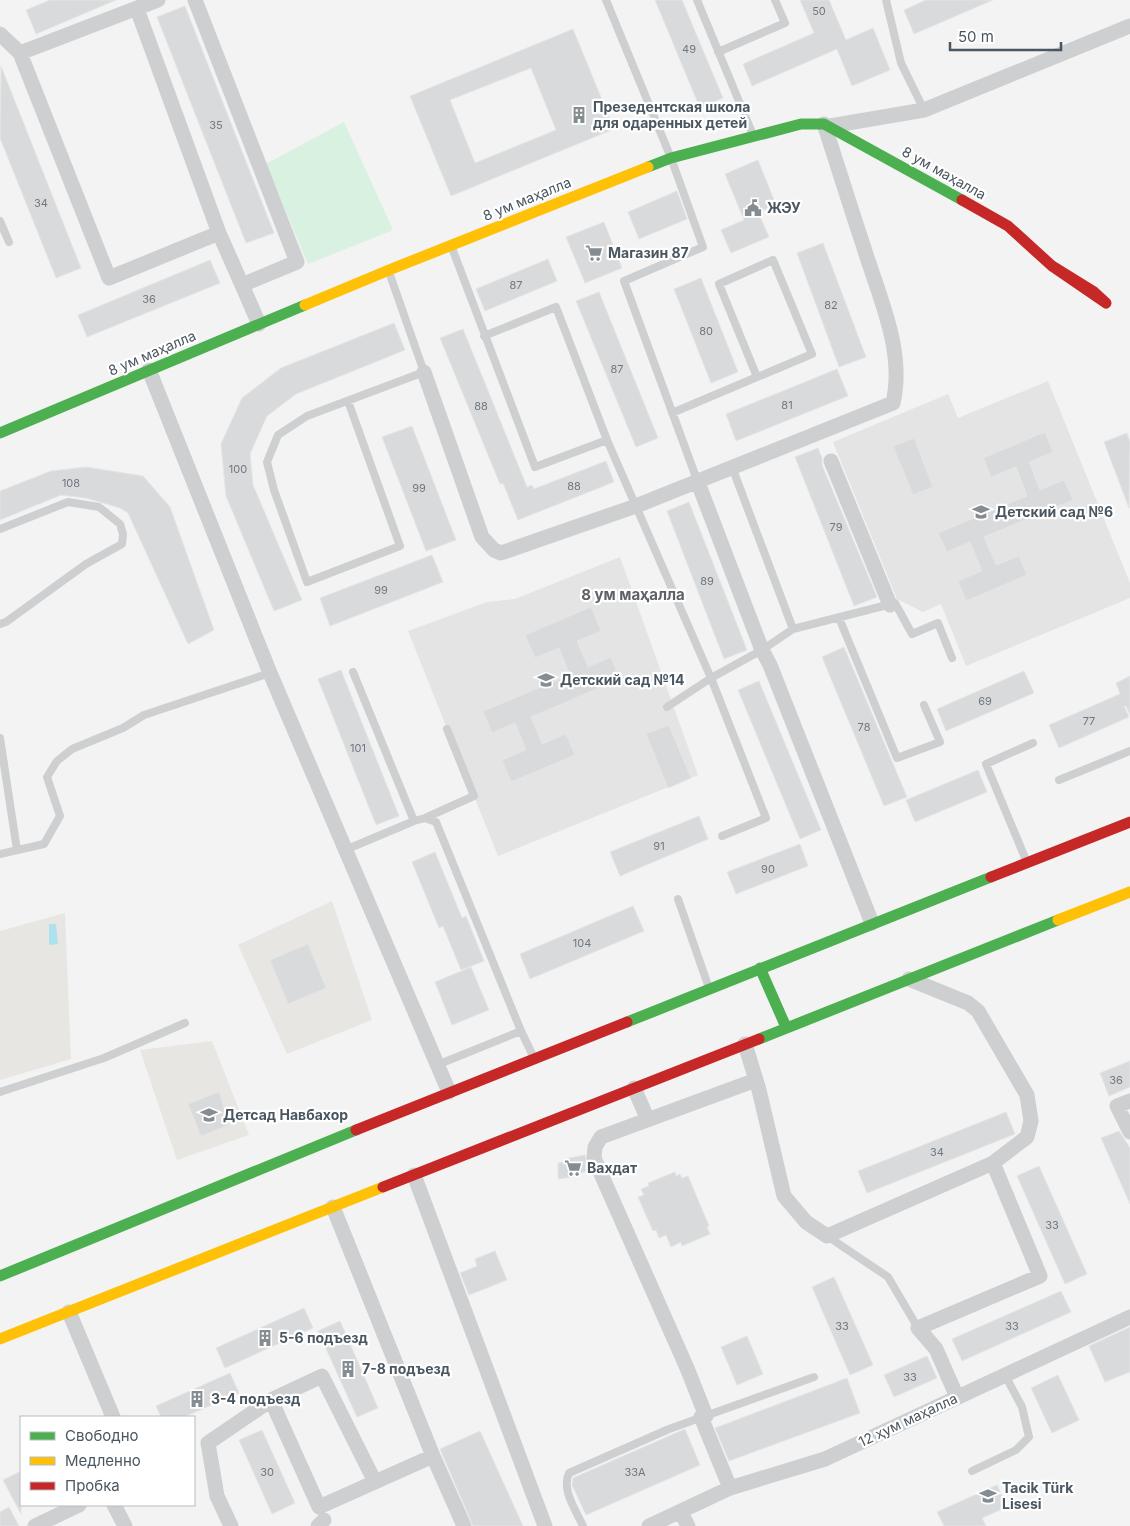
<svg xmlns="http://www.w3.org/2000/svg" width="1130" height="1526" font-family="Inter,sans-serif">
	<rect width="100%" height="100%" fill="#f3f3f3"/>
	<!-- commercial -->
	<path fill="#e7e6e2" d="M332,901L372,1020L287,1054L238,945Z
		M65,913L71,1059L0,1080V931Z
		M212,1041L249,1135L177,1160L140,1050Z"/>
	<!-- education -->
	<path fill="#e5e4e5" d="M1048,381L1130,583V598L966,666L941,604L923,612L897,599L833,442L948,394L958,418Z
		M620,557L698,775L498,856L408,631L487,602L515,599Z"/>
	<!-- green -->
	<path fill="#d8f1e1" d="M344,122L393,230L308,264L266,164Z"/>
	<!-- water -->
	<path fill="#aee2ee" d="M49,924H56L58,944L49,945Z"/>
	<!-- building -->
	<path fill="#d9dadb" stroke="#e4e5e6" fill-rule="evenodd" d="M50,0H116L36,34L26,10Z
		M655,0H682L723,98L700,108Z
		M800,0H829L846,40L873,28L890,70L852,86L837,49L752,86L743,64L814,33Z
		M926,0H993L914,34L904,10Z
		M185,6L274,233L246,243L157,17Z
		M573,29L614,129L451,196L410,96ZM531,68L556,130L475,163L450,100Z
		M1,66L81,268L56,278L0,138Z
		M758,160L776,205L758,212L769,237L731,253L721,230L744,220L725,174Z
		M677,191L687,219L639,239L628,212Z
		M604,222L622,268L585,283L566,237Z
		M823,243L866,357L839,367L797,253Z
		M548,259L557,281L485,311L476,289Z
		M210,260L220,283L87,337L78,315Z
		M701,278L738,372L711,383L674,289Z
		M599,292L658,438L636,447L576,301Z
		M394,323L405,350L296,394L267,416L250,454L253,485L302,600L274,611L226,496L221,444L242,398L281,368Z
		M463,329L527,487L532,485L534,489L606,461L614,482L518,520L503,483L500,484L440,338Z
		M837,369L848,396L736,441L726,414Z
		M412,426L456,540L426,551L382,437Z
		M1045,432L1053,452L1029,462L1040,490L1064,480L1073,500L984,537L996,565L1019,556L1027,575L966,601L958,581L982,571L970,542L947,552L938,533L1027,496L1016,467L991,477L983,458Z
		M1127,433L1130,442L1129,508L1104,442Z
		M914,438L933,487L913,495L893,446Z
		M818,448L822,458V465L877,597L854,606L795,457Z
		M86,467L143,476L170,507L214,630L188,644L128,513L120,508L86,498L61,495L0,520V491L51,471Z
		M689,502L747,650L724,659L667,511Z
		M432,555L443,582L330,626L320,598Z
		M591,607L601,631L577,641L588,667L611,657L620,679L531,717L542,744L566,734L575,755L511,782L502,760L526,750L515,723L492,733L483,711L570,675L559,648L535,658L525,635Z
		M844,647L907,797L884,806L822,657Z
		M341,670L399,816L376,825L318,679Z
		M1024,671L1034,693L946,731L937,709Z
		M1130,676V715L1126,706H1124L1129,717L1059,748L1049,725L1120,694L1116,683Z
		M759,681L821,830L800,839L738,690Z
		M669,725L691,778L668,788L646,734Z
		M978,770L987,792L915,822L906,800Z
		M699,816L708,839L620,876L610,852Z
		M800,844L808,866L736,894L727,872Z
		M435,852L462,918L466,916L484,961L461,970L443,926L439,928L412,862Z
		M633,906L644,931L530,979L520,954Z
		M308,944L326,988L288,1004L270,960Z
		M471,967L489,1010L452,1025L435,982Z
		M1130,1061V1087L1109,1096L1100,1073Z
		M219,1092L229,1125L201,1136L188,1104Z
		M1006,1112L1015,1134L867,1193L858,1171Z
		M1119,1131L1130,1148V1204L1101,1138Z
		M585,1155L588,1172L574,1173L572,1177L558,1179V1163L569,1161V1158Z
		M1039,1166L1087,1274L1065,1284L1017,1176Z
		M675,1172L676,1176L680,1174L682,1178L688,1176L709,1226L707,1227L710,1234L682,1246L681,1242L671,1247L666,1235L659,1238L656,1230L653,1231L638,1197L644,1195L641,1189L649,1186L648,1183Z
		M495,1251L507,1280L469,1295L460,1273L477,1266L475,1259Z
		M834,1277L873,1365L850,1375L812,1287Z
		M1061,1291L1071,1312L962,1361L952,1339Z
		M304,1308L313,1328L225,1368L216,1348Z
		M340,1321L378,1408L357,1417L318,1331Z
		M1130,1327V1372L1105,1382L1089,1346Z
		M747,1336L763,1374L737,1385L721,1347Z
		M927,1356L937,1378L894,1397L884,1375Z
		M230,1373L239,1393L184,1417H161L156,1406Z
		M1058,1375L1079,1420L1052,1433L1031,1388Z
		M847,1378L860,1413L729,1461L715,1428Z
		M685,1429L700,1465L586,1515L572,1485L573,1478Z
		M262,1430L295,1503L272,1514L239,1440Z
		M480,1431L523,1526H473L440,1449Z
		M21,1471V1514L3,1480Z
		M997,1485L1007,1507L982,1518L986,1526H944L937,1512Z
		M9,1507L19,1526H0V1512Z"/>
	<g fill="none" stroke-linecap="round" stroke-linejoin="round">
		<!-- lane -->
		<path stroke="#cdcfd1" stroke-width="8" d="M606,0L671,158L703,247L624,281L697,480
			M697,0L753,135
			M886,0L901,63L924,110
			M718,52L785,23L775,0
			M0,221L9,242
			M452,248L535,467L607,440L556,307L484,336
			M773,260L812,354L672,413L757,377L719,284Z
			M348,401L400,546L307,582L274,490L267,462L278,435L307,416L424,372L389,272
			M607,440L711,678L762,650L793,629L895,603L912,634L938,623L952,658
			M732,467L793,629
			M0,529L68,502L99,507L120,524L123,534L122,544L86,564L6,622L0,624
			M839,618L897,758L940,742L924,705
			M353,672L414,821
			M667,707L711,678L766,818L722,836
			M0,738L17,850
			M1059,780L1130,751
			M425,818L474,796L447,729
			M345,850L414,821L425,818L436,822L521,1031L437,1065
			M0,854L44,844L60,816L47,777L57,761L72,749L123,728L144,715L270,673
			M1026,860L986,764L1033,743
			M678,899L709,988
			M521,1031L534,1058
			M0,1092L104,1058L185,1023
			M827,1236L888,1277L918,1328
			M972,1471L1016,1450L1029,1437L1022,1407L1005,1375
			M583,1526C576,1510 561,1490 569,1473L669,1429L814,1377"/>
		<!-- street -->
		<path stroke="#cdcfd1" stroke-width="15" d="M195,0L297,262L242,285L259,324
			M0,34L20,53L109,278L219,233L137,9
			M20,53L158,0
			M830,126L924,110L1130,26
			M219,233L242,285
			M149,370L270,673L449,1092
			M424,372L482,537L494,550L501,553L636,506L893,403C905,352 880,299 865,251C851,209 838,167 824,124
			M831,461L890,605
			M697,480L762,650L770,665L872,923
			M909,979L968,1003L978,1011L1027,1095L1031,1121L1027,1137L993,1163
			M745,1044L759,1090L784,1196L806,1222L827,1236L993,1163L1040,1276L918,1328L936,1349L957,1397
			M634,1088L648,1120
			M1130,1101L1117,1106L1130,1132
			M414,1175L545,1526
			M69,1312L113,1417
			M271,1400L319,1507L375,1482
			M706,1416L687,1368L594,1158L595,1147L601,1137L756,1080
			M701,1417L730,1488
			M433,1456L464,1526
			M114,1505L125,1526
			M681,1512L688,1526
			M35,1526L79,1505
			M231,1526L217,1496L208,1443L271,1400L322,1376L375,1482L433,1456L333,1207
			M318,1526L324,1520
			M649,1526L730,1488L825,1459L1130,1317"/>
		<!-- fast -->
		<path stroke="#4caf50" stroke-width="11" d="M648,167L671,158L801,124H824L962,200
			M0,433L305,305
			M760,968L786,1027
			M627,1022L991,877
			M759,1039L1058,920
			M0,1276L356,1130"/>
		<!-- slow -->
		<path stroke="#ffc107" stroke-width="11" d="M305,305L389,270L648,167
			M1058,920L1130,892
			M0,1339L383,1187"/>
		<!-- jam -->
		<path stroke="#c62828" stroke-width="11" d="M962,200L1008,226L1052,266L1094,292L1106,303L1052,266
			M991,877L1130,822
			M356,1130L627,1022
			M383,1187L759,1039"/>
	</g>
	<!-- icons -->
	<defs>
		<g id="building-bare" transform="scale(1.35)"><path d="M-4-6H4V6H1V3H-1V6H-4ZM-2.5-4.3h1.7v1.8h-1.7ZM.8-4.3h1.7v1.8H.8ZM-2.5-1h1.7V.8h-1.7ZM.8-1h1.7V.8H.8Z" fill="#858d93" stroke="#fff" stroke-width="2.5" paint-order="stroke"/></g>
		<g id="civic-bare" transform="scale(1.35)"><path d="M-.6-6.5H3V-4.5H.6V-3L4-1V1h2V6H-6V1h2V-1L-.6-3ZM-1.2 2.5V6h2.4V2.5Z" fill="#858d93" stroke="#fff" stroke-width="2.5" paint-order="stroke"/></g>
		<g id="supermarket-bare" transform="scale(1.35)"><path d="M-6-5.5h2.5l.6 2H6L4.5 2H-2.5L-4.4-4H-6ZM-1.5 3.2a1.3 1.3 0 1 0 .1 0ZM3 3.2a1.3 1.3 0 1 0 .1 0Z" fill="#858d93" stroke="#fff" stroke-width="2.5" paint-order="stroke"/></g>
		<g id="school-bare" transform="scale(1.35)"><path d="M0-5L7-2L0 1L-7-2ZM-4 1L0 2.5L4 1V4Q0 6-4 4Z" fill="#858d93" stroke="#fff" stroke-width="2.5" paint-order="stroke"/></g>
	</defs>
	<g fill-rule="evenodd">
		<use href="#building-bare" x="579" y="115"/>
		<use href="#civic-bare" x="753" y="208"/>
		<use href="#supermarket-bare" x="594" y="253"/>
		<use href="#school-bare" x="981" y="512"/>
		<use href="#school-bare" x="546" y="680"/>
		<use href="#school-bare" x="209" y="1115"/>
		<use href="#supermarket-bare" x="573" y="1168"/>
		<use href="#building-bare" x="265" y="1338"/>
		<use href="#building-bare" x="348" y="1369"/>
		<use href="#building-bare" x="197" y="1399"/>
		<use href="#school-bare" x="988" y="1496"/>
	</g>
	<g text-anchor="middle" stroke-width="4.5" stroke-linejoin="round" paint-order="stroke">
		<!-- number labels -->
		<g font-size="11" fill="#6f7880">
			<text x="819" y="15">50</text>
			<text x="689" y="53">49</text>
			<text x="216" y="129">35</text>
			<text x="41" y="207">34</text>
			<text x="516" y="289">87</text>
			<text x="149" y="303">36</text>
			<text x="831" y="309">82</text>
			<text x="706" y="335">80</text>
			<text x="617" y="373">87</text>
			<text x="787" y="409">81</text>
			<text x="481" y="410">88</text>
			<text x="238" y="473">100</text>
			<text x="71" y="487">108</text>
			<text x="574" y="490">88</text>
			<text x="419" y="492">99</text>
			<text x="836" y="531">79</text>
			<text x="707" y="585">89</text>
			<text x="381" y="594">99</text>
			<text x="985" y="705">69</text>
			<text x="1089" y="725">77</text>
			<text x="864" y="731">78</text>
			<text x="358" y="752">101</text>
			<text x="659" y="850">91</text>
			<text x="768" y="873">90</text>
			<text x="582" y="947">104</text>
			<text x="1116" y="1084">36</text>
			<text x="937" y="1156">34</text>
			<text x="1052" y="1229">33</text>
			<text x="842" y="1330">33</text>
			<text x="1012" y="1330">33</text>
			<text x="910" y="1381">33</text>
			<text x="267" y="1476">30</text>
			<text x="635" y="1476">33А</text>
		</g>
		<!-- poi labels -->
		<g font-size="14" font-weight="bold" fill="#4a5660" stroke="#fff" text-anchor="start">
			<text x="593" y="112">Презедентская школа<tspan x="593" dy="16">для одаренных детей</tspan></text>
			<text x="767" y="213">ЖЭУ</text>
			<text x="608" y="258">Магазин 87</text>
			<text x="995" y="517">Детский сад №6</text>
			<text x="560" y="685">Детский сад №14</text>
			<text x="223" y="1120">Детсад Навбахор</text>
			<text x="587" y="1173">Вахдат</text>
			<text x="279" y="1343">5-6 подъезд</text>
			<text x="362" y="1374">7-8 подъезд</text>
			<text x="211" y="1404">3-4 подъезд</text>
			<text x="1002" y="1493">Tacik Türk<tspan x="1002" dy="16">Lisesi</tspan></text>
		</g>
		<!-- street labels -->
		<g font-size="14" fill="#4a5660" stroke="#fff">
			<text transform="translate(944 173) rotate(29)" y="5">8 ум маҳалла</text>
			<text transform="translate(527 199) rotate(-22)" y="5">8 ум маҳалла</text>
			<text transform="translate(152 353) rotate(-23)" y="5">8 ум маҳалла</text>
			<text transform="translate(908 1420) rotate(-25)" y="5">12 ҳум маҳалла</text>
		</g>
		<!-- neighbourhood labels -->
		<g font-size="15" font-weight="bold" fill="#5e6267" stroke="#fff">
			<text x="633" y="600">8 ум маҳалла</text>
		</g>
	</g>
	<!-- legend -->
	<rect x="20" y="1416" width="175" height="90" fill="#ffffff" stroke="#b7bbbf"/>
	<rect x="30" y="1432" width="25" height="8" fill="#4caf50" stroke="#b7bbbf"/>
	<text x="65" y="1441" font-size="15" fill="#4a5660">Свободно</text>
	<rect x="30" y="1457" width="25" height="8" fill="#ffc107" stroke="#b7bbbf"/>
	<text x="65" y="1466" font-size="15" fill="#4a5660">Медленно</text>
	<rect x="30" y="1482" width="25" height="8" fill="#c62828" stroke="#b7bbbf"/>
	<text x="65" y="1491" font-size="15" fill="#4a5660">Пробка</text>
	<!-- scale -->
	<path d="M950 42v8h111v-8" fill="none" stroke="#4a5660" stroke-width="2.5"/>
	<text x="958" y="42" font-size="15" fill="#4a5660" stroke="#ffffff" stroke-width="4" paint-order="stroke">50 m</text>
</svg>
